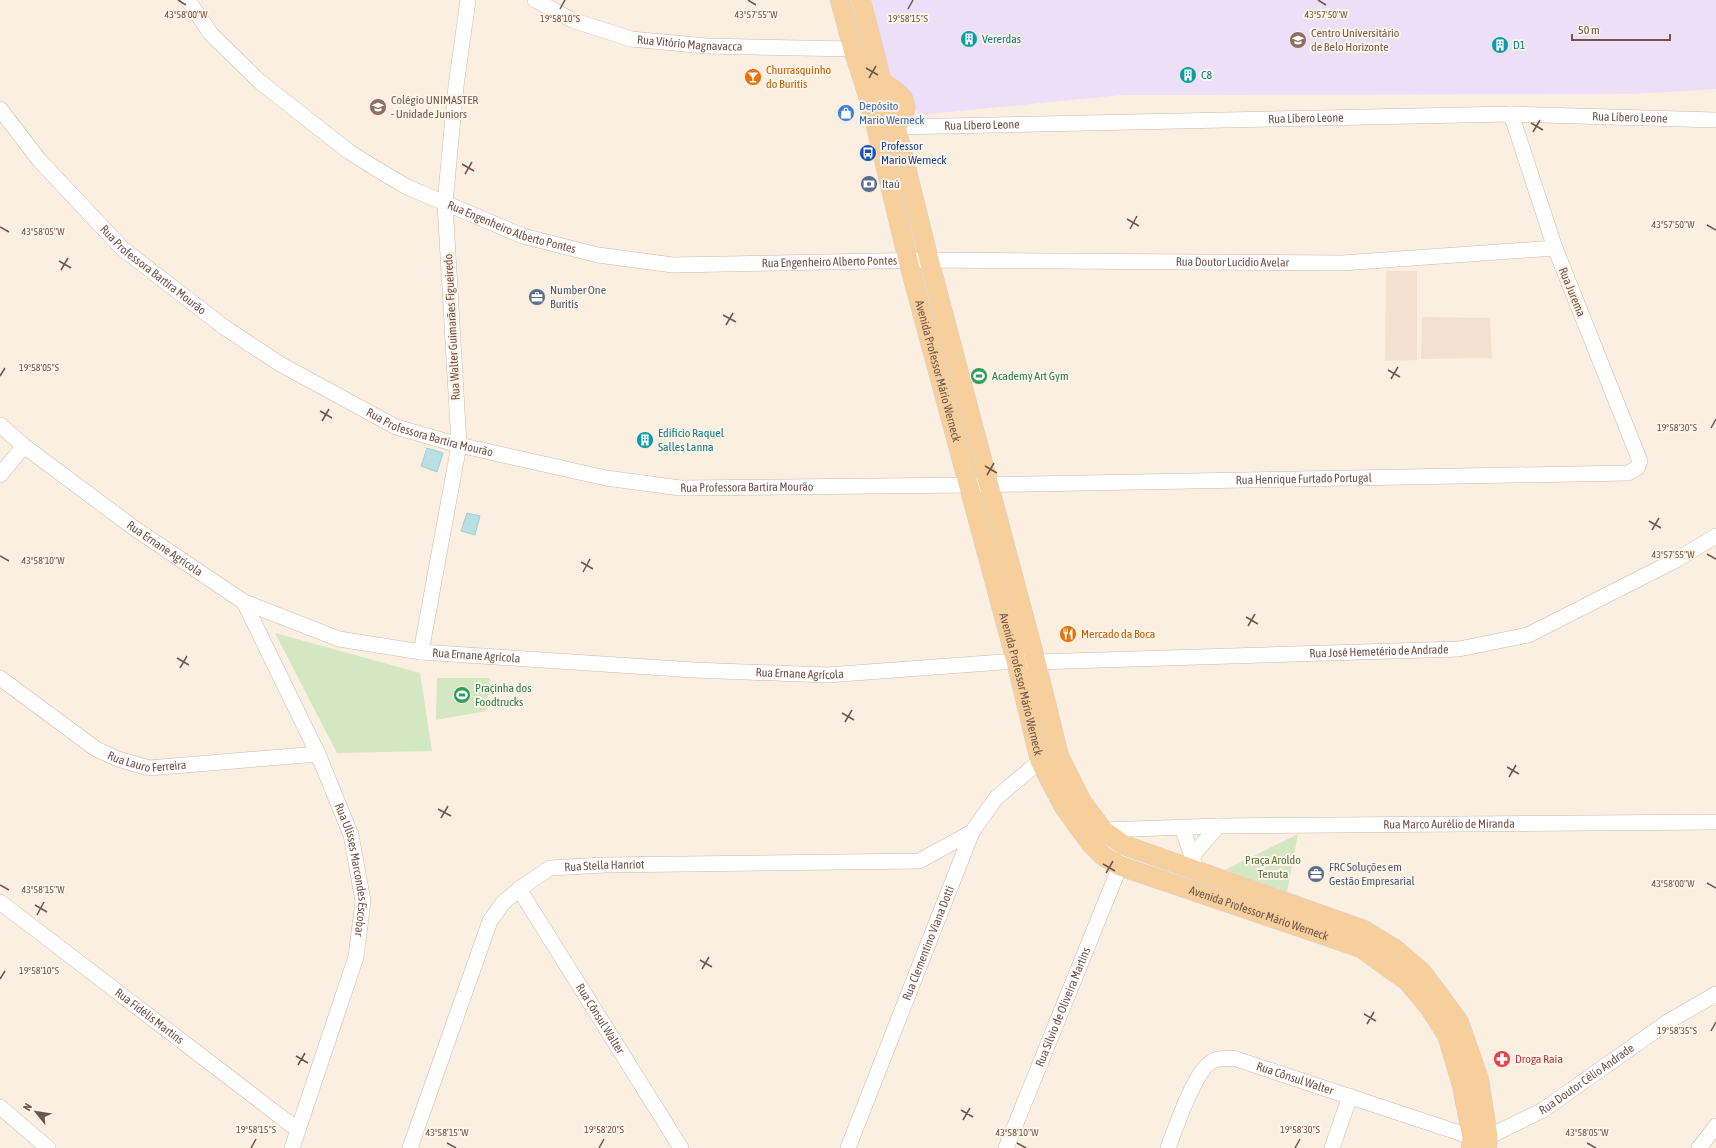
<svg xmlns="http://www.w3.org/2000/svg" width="1716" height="1148" font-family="'Asap Condensed',sans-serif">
	<rect width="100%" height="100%" fill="#fbefe2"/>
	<!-- residential -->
	<path fill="#f2e1d1" d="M1386,271H1417V360L1385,361Z
		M1422,317L1490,318L1492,358L1421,359Z"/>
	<!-- education -->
	<path fill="#ecdff7" d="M872,0H1716V89L1631,94L1122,95L919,115L889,79Z"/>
	<!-- green -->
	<path fill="#d3e7c2" d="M275,633L420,673L432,751L337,753Z
		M437,678H490L486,711L436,720Z
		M1298,834L1287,892L1225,870Z"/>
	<!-- water -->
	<path fill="#b8e0e3" stroke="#9fd0d4" d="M427,448L443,453L437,472L421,466Z
		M467,513L480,516L475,535L461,531Z"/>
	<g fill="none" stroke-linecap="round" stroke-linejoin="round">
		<!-- minor casing -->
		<g stroke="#cdb9ac" stroke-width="16">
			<g id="minor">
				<path id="s1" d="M188,0L211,34L259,81L348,151L375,168L407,187L523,236L598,255L673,265L929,260L1342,263L1555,248"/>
				<path id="s2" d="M535,0L572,20L631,39L706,46L853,49"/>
				<path id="s3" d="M0,109L40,161L123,249L224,327L280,364L396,427L459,445L606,478L680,488L969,485L1628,473L1637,468L1640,461L1555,248L1511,114"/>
				<path id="s4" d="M896,127L1511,114L1716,120"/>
				<path id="s5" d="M0,425L24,446L134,528L244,602L339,639L421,652L694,670L827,675L1016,661L1036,662L1459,649L1528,635L1676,560L1716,536"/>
				<path d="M0,475L24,446"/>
				<path id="s6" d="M244,602L318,754L351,835L363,901L356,957L292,1148"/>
				<path d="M421,652L459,445L445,203L456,86L468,0"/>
				<path id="s7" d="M0,678L96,749L118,759L149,768L318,754"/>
				<path d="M1182,827L1197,871"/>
				<path id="s8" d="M1103,830L1218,826L1716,822"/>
				<path d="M1192,856L1218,826"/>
				<path id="s9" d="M519,889L681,1148"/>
				<path id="s10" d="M0,902L298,1130"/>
				<path d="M0,1107L48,1148"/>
				<path id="s11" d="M410,1148L490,921L503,903L519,889L550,868L605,865L919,861L972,832"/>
				<path id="s12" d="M848,1148L972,832L996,798L1040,761"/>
				<path id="s13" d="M1006,1148L1120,866"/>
				<path id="s14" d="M1168,1148C1175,1130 1196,1065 1215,1060C1220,1058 1227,1059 1233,1058L1472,1137H1488L1543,1110L1669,1021L1716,994"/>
				<path d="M1332,1148L1350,1096"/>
				<path d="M1699,1148L1716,1126"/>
			</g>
		</g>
		<!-- major casing -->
		<g stroke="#d7cfcc" stroke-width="20">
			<g id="major">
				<path id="s15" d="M840,0L853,49L870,102L908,260L1016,661L1040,761L1064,807L1090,843L1103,856L1120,866L1361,948L1408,982L1429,1007L1447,1035L1462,1086L1472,1137L1471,1148"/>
				<path d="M861,0L882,82L896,127L929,260L1036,662L1059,756L1082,802L1103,830L1124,845L1364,930L1395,949L1422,972L1459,1022L1479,1079L1488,1137L1487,1148"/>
				<path d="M882,82C891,88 908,96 905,110C904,115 899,122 896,127"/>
			</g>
		</g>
		<!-- minor -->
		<use href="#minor" stroke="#fff" stroke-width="15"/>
		<!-- major -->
		<use href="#major" stroke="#f7cf9d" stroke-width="19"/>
	</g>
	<!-- ticks -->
	<path fill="none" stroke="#71554a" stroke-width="1.5" d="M178,0L186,5M748,0L756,5M1318,0L1326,5M560,9L565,0M908,9L913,0M866,68L878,75M869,78L876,66M1531,123L1543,130M1533,132L1540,120M462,164L474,171M465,174L472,162M1127,219L1139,226M1707,225L1716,230M0,227L9,232M1130,229L1137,216M59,261L71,268M61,270L68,258M723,315L736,322M726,325L733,313M1388,370L1400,377M0,376L5,368M1391,379L1398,367M320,411L332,418M322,421L329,409M1711,428L1716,419M985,466L997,473M987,475L994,463M1649,521L1661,528M1652,530L1659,518M1707,554L1716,559M0,556L9,561M581,562L593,569M583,572L590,559M1246,617L1258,624M1248,626L1255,614M177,658L189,665M180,668L187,656M842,713L854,720M845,722L852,710M1507,767L1519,774M1509,777L1516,765M438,809L451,816M441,818L448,806M1103,864L1115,871M1106,873L1113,861M1707,883L1716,888M0,885L9,890M35,905L47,912M37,915L44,902M700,960L712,967M702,969L709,957M0,979L5,971M1364,1014L1376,1021M1367,1024L1374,1012M1711,1031L1716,1022M296,1056L308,1063M298,1065L305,1053M961,1110L973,1117M963,1120L970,1108M447,1143L456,1148M1017,1143L1026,1148M1587,1143L1596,1148M251,1148L256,1139M599,1148L604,1139M1295,1148L1300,1139"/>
	<!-- icons -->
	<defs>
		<g id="building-disc" transform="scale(0.9)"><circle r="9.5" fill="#0f9aa8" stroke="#fef4e8"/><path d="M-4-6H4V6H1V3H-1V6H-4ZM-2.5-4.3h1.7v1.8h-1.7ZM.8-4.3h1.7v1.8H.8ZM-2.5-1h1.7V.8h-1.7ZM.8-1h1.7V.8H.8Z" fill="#fff"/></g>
		<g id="university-disc" transform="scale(0.9)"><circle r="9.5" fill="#8d6e63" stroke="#fef4e8"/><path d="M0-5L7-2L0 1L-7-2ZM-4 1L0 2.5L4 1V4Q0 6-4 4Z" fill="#fff"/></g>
		<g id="bar-disc" transform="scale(0.9)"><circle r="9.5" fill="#e8710a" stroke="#fef4e8"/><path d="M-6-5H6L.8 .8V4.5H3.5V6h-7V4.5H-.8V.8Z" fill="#fff"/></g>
		<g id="school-disc" transform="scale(0.9)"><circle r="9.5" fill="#8d6e63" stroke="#fef4e8"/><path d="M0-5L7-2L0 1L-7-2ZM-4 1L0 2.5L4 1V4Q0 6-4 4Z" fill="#fff"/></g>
		<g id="shop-disc" transform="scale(0.9)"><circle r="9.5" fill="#3f7fe0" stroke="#fef4e8"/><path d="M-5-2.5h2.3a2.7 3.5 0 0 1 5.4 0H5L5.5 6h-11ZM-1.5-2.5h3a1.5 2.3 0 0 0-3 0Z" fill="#fff"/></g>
		<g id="bus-disc" transform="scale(0.9)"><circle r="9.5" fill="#1a4fb4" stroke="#fef4e8"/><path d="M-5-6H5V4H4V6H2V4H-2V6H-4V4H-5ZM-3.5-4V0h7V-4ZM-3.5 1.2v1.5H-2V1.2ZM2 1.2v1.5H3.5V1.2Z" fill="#fff"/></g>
		<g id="bank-disc" transform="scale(0.9)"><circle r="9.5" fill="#5c6f8a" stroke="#fef4e8"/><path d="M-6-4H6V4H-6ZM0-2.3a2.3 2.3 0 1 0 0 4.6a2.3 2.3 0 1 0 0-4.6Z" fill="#fff"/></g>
		<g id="office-disc" transform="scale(0.9)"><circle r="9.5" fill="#5c6f8a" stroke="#fef4e8"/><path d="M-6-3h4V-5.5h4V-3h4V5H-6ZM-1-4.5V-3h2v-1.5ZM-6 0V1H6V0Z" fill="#fff"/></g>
		<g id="stadium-disc" transform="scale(0.9)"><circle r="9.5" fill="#2e9e5b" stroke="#fef4e8"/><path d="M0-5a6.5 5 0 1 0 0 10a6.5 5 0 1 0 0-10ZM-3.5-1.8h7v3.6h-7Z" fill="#fff"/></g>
		<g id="restaurant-disc" transform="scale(0.9)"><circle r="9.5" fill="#e8710a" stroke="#fef4e8"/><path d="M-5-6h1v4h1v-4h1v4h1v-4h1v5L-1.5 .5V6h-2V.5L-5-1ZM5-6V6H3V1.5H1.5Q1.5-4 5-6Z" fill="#fff"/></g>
		<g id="pharmacy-disc" transform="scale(0.9)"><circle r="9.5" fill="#e0444e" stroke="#fef4e8"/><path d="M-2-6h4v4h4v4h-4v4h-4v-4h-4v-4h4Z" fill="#fff"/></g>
	</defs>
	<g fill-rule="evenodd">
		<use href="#building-disc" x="969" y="39"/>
		<use href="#university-disc" x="1298" y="40"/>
		<use href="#building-disc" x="1500" y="45"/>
		<use href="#building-disc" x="1188" y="75"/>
		<use href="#bar-disc" x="753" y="77"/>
		<use href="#school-disc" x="378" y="107"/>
		<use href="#shop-disc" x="846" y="113"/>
		<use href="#bus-disc" x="868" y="153"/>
		<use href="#bank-disc" x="869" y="184"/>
		<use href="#office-disc" x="537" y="297"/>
		<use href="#stadium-disc" x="979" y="376"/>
		<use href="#building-disc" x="645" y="440"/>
		<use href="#restaurant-disc" x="1068" y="634"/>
		<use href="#stadium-disc" x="462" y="695"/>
		<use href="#office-disc" x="1316" y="874"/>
		<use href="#pharmacy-disc" x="1502" y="1059"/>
	</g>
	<g text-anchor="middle" stroke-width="4" stroke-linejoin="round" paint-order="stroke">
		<!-- education labels -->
		<g font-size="12" fill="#785e54" stroke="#fef4e8" text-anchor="start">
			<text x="1311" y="37">Centro Universitário<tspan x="1311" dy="14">de Belo Horizonte</tspan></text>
			<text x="391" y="104">Colégio UNIMASTER<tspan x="391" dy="14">- Unidade Juniors</tspan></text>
		</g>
		<!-- culture labels -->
		<g font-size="12" fill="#0d838f" stroke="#fef4e8" text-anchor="start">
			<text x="982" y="43">Vererdas</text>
			<text x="1513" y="49">D1</text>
			<text x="1201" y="79">C8</text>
			<text x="658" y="437">Edificio Raquel<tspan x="658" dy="14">Salles Lanna</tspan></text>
		</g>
		<!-- street labels -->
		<g font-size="12" fill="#71554a" stroke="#fef4e8">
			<text dy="4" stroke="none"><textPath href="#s2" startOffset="163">Rua Vitório Magnavacca</textPath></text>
			<text dy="4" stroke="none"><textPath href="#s4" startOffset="410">Rua Líbero Leone</textPath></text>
			<text dy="4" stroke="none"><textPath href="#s4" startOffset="734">Rua Líbero Leone</textPath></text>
			<text dy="4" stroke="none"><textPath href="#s4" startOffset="86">Rua Líbero Leone</textPath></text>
			<text dy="4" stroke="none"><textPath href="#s1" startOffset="403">Rua Engenheiro Alberto Pontes</textPath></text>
			<text dy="4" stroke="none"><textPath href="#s1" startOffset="726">Rua Engenheiro Alberto Pontes</textPath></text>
			<text dy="4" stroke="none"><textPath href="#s1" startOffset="1129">Rua Doutor Lucídio Avelar</textPath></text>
			<text dy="4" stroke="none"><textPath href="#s3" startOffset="223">Rua Professora Bartira Mourão</textPath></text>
			<text transform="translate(1572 292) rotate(68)" y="4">Rua Jurema</text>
			<text transform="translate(452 327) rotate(-93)" y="4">Rua Walter Guimarães Figueiredo</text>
			<text dy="4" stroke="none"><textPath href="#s15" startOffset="384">Avenida Professor Mário Werneck</textPath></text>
			<text dy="4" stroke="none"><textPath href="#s3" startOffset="547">Rua Professora Bartira Mourão</textPath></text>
			<text dy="4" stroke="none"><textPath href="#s3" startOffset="1428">Rua Henrique Furtado Portugal</textPath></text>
			<text dy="4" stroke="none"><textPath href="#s3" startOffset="871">Rua Professora Bartira Mourão</textPath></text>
			<text dy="4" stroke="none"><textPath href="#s5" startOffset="206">Rua Ernane Agrícola</textPath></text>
			<text dy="4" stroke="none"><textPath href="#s5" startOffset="1446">Rua José Hemetério de Andrade</textPath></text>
			<text dy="4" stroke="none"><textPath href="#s5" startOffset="542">Rua Ernane Agrícola</textPath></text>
			<text dy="4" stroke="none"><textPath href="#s5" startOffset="866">Rua Ernane Agrícola</textPath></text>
			<text dy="4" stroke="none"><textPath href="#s15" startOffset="708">Avenida Professor Mário Werneck</textPath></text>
			<text dy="4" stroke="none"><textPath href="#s7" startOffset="173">Rua Lauro Ferreira</textPath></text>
			<text dy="4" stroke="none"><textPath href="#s8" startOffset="346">Rua Marco Aurélio de Miranda</textPath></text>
			<text dy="4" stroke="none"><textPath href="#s11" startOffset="376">Rua Stella Hanriot</textPath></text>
			<text dy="4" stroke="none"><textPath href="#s6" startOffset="291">Rua Ulisses Marcondes Escobar</textPath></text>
			<text dy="4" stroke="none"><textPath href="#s15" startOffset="1068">Avenida Professor Mário Werneck</textPath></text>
			<text dy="4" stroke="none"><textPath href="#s12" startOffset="220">Rua Clementino Viana Dotti</textPath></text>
			<text dy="4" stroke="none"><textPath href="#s13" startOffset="152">Rua Sílvio de Oliveira Martins</textPath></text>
			<text dy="4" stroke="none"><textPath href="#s10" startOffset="188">Rua Fidélis Martins</textPath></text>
			<text dy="4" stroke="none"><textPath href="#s9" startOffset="153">Rua Cônsul Walter</textPath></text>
			<text dy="4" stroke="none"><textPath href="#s14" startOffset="185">Rua Cônsul Walter</textPath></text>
			<text dy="4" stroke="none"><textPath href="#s14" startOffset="502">Rua Doutor Célio Andrade</textPath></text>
		</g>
		<!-- food labels -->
		<g font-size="12" fill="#c56008" stroke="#fef4e8" text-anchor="start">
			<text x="766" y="74">Churrasquinho<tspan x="766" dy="14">do Buritis</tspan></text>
			<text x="1081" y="638">Mercado da Boca</text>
		</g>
		<!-- shop labels -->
		<g font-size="12" fill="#366cbe" stroke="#fef4e8" text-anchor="start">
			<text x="859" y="110">Depósito<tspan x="859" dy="14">Mario Werneck</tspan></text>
		</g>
		<!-- transit labels -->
		<g font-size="12" fill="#164399" stroke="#fef4e8" text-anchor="start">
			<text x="881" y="150">Professor<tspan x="881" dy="14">Mario Werneck</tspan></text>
		</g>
		<!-- service labels -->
		<g font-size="12" fill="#4e5e75" stroke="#fef4e8" text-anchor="start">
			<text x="882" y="188">Itaú</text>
			<text x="550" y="294">Number One<tspan x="550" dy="14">Buritis</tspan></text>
			<text x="1329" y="871">FRC Soluções em<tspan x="1329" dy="14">Gestão Empresarial</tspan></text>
		</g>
		<!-- leisure labels -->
		<g font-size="12" fill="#27864d" stroke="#fef4e8" text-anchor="start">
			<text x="992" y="380">Academy Art Gym</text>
			<text x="475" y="692">Praçinha dos<tspan x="475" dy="14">Foodtrucks</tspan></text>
		</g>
		<!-- park labels -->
		<g font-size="12" fill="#557742" stroke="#fef4e8">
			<text x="1273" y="864">Praça Aroldo<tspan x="1273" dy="14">Tenuta</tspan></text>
		</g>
		<!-- health labels -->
		<g font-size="12" fill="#be3a42" stroke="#fef4e8" text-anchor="start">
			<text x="1515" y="1063">Droga Raia</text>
		</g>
	</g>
	<g font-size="10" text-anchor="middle" fill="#71554a" stroke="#fef4e8" stroke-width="4" stroke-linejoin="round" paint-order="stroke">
		<text x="186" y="18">43°58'00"W</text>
		<text x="756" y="18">43°57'55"W</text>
		<text x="1326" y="18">43°57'50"W</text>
		<text x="560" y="22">19°58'10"S</text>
		<text x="908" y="22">19°58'15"S</text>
		<text x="1673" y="228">43°57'50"W</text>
		<text x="43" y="235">43°58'05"W</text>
		<text x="39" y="371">19°58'05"S</text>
		<text x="1677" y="431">19°58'30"S</text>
		<text x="1673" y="558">43°57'55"W</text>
		<text x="43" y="564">43°58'10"W</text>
		<text x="1673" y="887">43°58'00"W</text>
		<text x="43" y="893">43°58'15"W</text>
		<text x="39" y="974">19°58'10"S</text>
		<text x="1677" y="1034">19°58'35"S</text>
		<text x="256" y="1133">19°58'15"S</text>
		<text x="604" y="1133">19°58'20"S</text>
		<text x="1300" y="1133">19°58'30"S</text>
		<text x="447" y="1136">43°58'15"W</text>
		<text x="1017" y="1136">43°58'10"W</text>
		<text x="1587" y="1136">43°58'05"W</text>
	</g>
	<!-- north arrow -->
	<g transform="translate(36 1112) rotate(300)" stroke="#fef4e8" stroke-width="3" paint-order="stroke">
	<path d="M0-3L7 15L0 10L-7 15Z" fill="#71554a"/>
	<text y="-6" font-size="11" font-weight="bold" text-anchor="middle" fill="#71554a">N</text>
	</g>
	<!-- scale -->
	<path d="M1572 34v6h98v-6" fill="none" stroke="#71554a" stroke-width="2"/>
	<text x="1578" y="34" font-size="12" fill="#71554a" stroke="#fef4e8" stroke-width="3" paint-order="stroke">50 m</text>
</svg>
